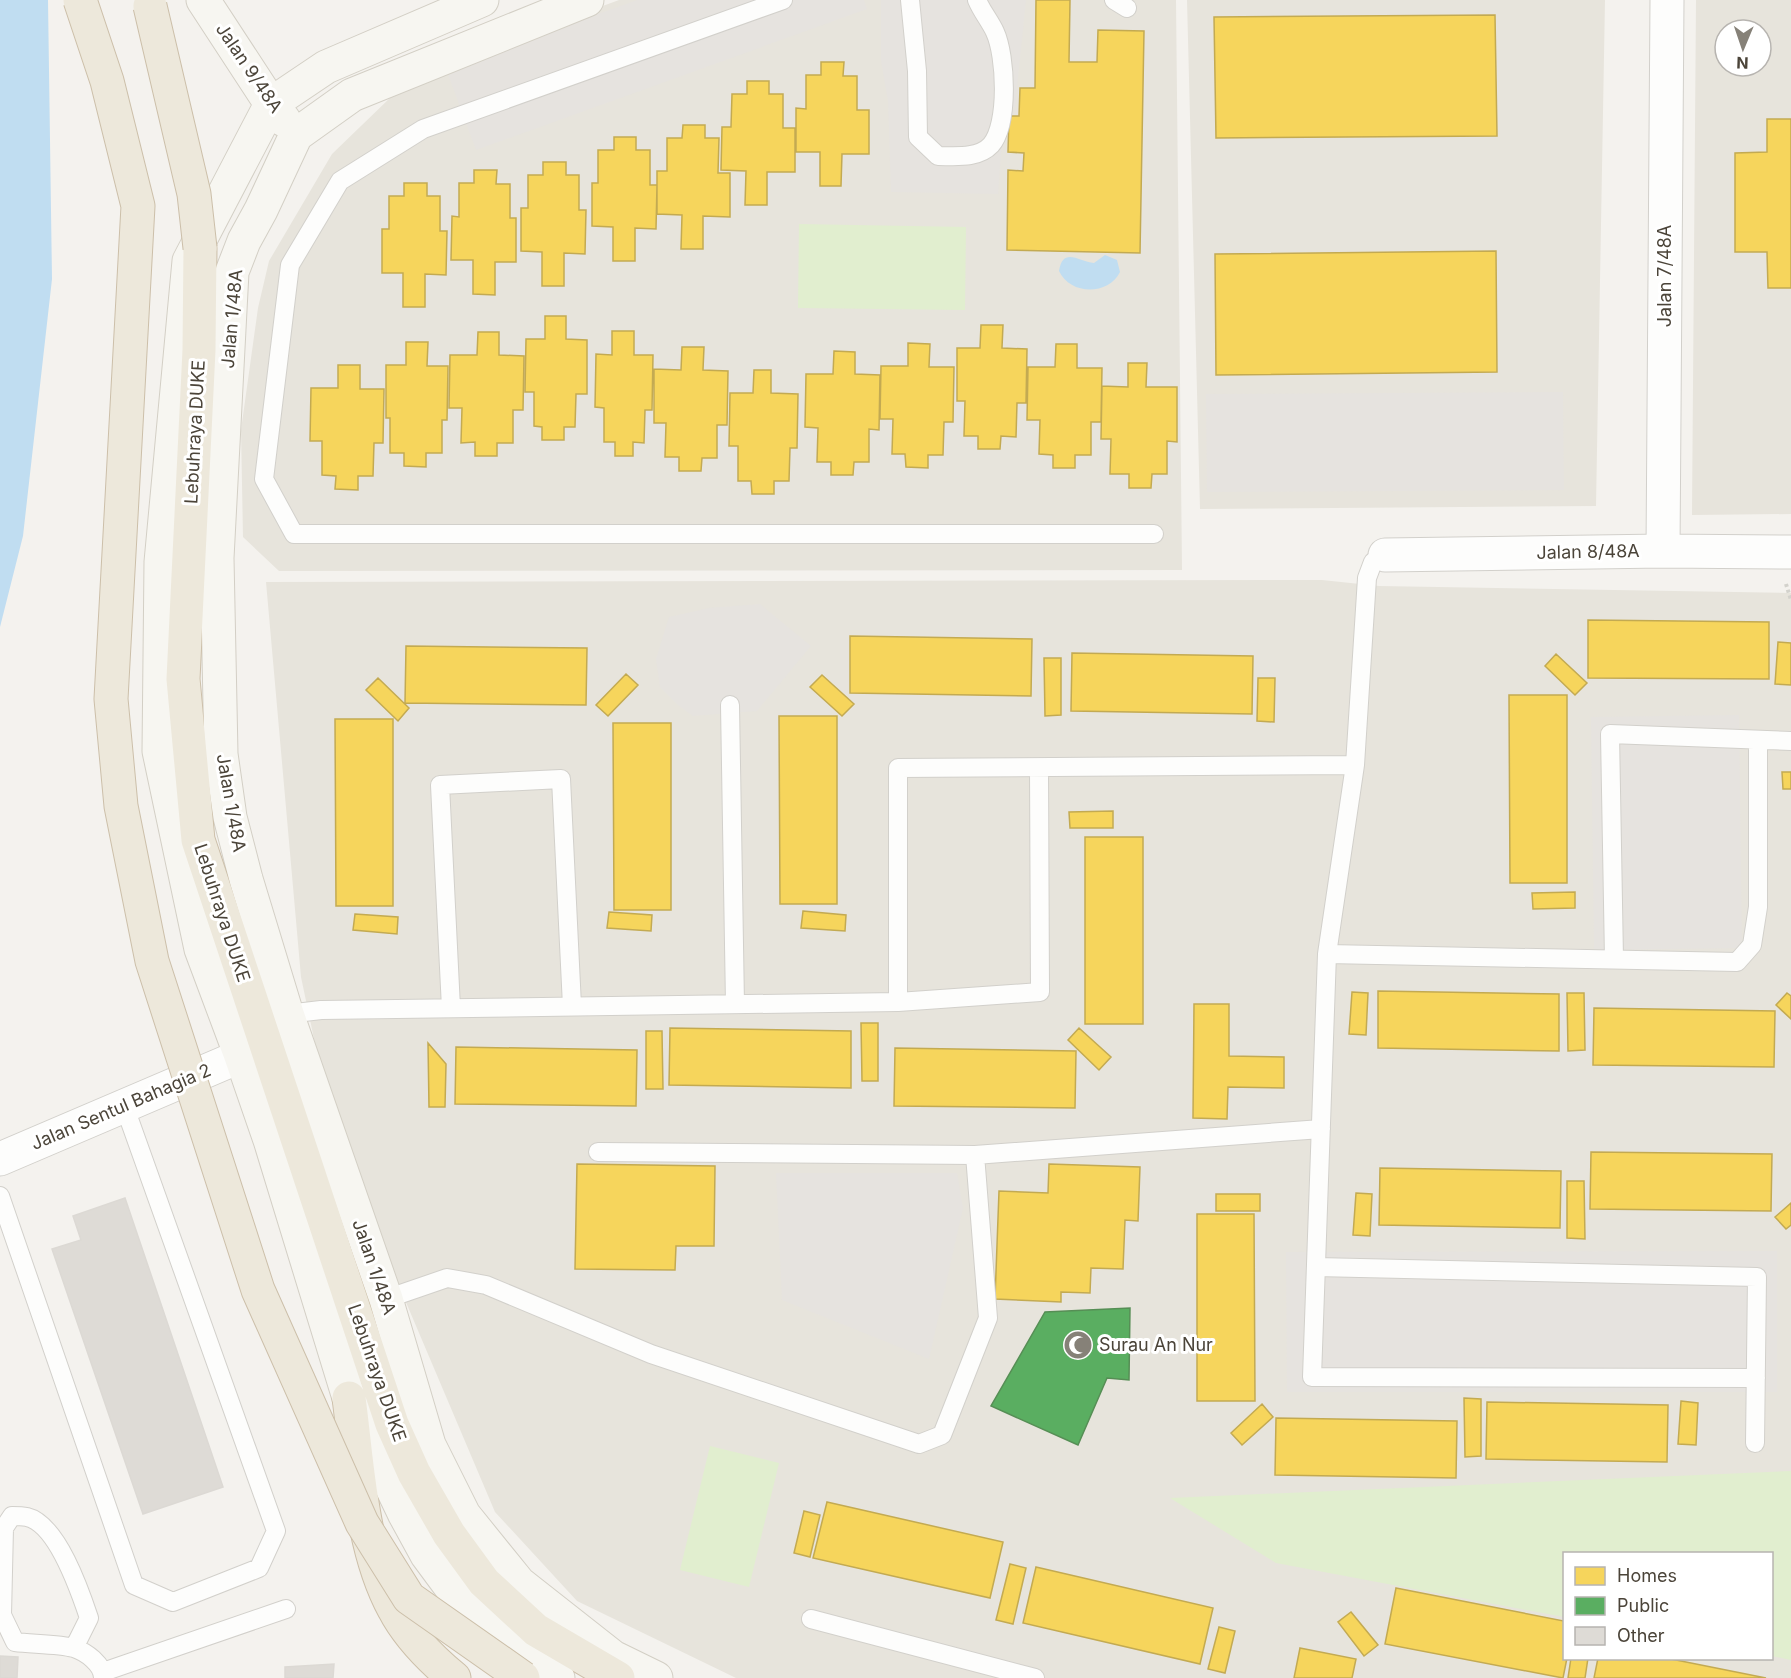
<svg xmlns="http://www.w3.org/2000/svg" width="1791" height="1678" font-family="Inter,sans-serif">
	<rect width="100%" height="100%" fill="#f4f2ee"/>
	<!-- residential -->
	<path fill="#e7e4dc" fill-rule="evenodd" d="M619,0H1176L1182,570L279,571L243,537L241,430L258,308L269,261L332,154L391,97L438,67Z
		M1187,0H1605L1596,506L1200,509Z
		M1696,0H1791V514L1692,515ZM1725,30H1761V66H1725Z
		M1322,580L1379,586L1791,593V1678H736L577,1601L495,1512L394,1274L317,1053L301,977L266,582ZM1564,1554H1772V1658H1564Z"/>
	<!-- green -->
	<path fill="#e1eecf" d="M799,224L966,227L965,310L798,308Z
		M710,1446L779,1463L749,1587L680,1570Z
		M1791,1471V1660L1772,1656V1554H1564V1617L1276,1563L1170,1498Z"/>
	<!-- parking -->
	<path fill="#e6e3df" d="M637,0H864L867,9L476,150L446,69Z
		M881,0H1026L1015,107H1009L1002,138L998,194L891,192L888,101L881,61Z
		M1563,392L1564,490L1207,492L1206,394Z
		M760,604L811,646L757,711L693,716L678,705L660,687L656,659L669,617L709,608Z
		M1739,715L1742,948L1594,950L1591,717Z
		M776,1173H957L963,1208L929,1359L782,1300Z
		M1777,1251V1392H1287L1286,1252Z"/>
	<!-- water -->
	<path fill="#c0ddf1" d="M0,0H48L52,279L23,536L0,627Z
		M1105,255L1117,260L1120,272C1108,296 1070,295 1059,271C1063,246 1079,262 1094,263Z"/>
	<!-- homes -->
	<path fill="#f6d55c" stroke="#c3aa52" stroke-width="1.5" d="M1036,0H1070L1069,62H1097L1098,30L1144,31L1140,253L1007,250L1008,170L1023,171L1024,153L1008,152L1009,116H1019L1020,88H1035Z
		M1495,15L1497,136L1216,138L1214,17Z
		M821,62H844L843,76H857V110H869V154H842L841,186H820V152H796V108L806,109V75H821Z
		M747,81H769V94H783V128H795V172H767V205H745L746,171L721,170L722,127H731L732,94H747Z
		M1767,119H1791V288H1768L1767,252H1735V153L1767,152Z
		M683,125H705V138H719L718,173H730V217L703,216V249H681L682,215L657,214V171H667V138H682Z
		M614,137H636V150H650V185H657L656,229L635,228V261H613V227L592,226V183H598V150H614Z
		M543,162H566V175H579V210H586L585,254L564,253V286H542V252L521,251V208H528V175H543Z
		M474,170H497L496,184H510V218H516V262H495V295L473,294V260H451L452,216L459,217V183H474Z
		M404,183H427V196H440V231H447L446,275L425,274V307H403V273H382V229H389V196H404Z
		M1496,251L1497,372L1216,375L1215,254Z
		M545,316H566V339L587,340V394H576L575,427H564V440H542V427L534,426V392H525L526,339H545Z
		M981,325H1003L1002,348L1027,349L1026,403H1017L1016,437L1001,436L1000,449H978V436H964L965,401H957V348H980Z
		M612,331H634V355H653L652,410H645L644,443L633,442V456H615V442H604V408L595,407L596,354L612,355Z
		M478,332H499V355L524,356L523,410H513V443H497V456H475V442L461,443L462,408H449L450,355H477Z
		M406,342H428L427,366H448L447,420H442V453H426V467L404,466V453H390V418H386V365H406Z
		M908,343L930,344L929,367H954L953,422H944L943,455H928V468L906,467L905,454H892L893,419H880L881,366H908Z
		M1056,344H1077V368H1102L1101,422H1091V455H1075V468H1053V455L1039,454L1040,420H1027L1028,367H1055Z
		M682,347H704L703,370L728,371L727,425H717V458H702L701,471H679V457H665L666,423H654V369L681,370Z
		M834,351L855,352V374L880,375L879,430L869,429V462H854L853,475H831V462H817L818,428L805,427L806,374H833Z
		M1128,363H1147L1146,387H1177V442L1167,441V474H1152L1151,488H1129V474H1110L1111,439H1101L1102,386L1128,387Z
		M338,365H360V389H384L383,443H374L373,476H358V490L335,489L336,476L322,475V441H310L311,388H338Z
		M754,370H771V393L798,394L797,448H790L789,481H774V494H752L751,481H738V446H729L730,393H753Z
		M1588,620L1769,622V679L1588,678Z
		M850,636L1032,639L1031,696L850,693Z
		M1778,642L1791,643V685L1775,684Z
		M406,646L587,648L586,705L405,703Z
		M1072,653L1253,656L1252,714L1071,711Z
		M1556,654L1587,683L1575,695L1545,666Z
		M1044,658H1061V715L1045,716Z
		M626,674L638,685L608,716L596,705Z
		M822,675L854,704L842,716L810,687Z
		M378,678L409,708L398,721L366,690Z
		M1258,678H1275L1274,722L1257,721Z
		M1509,695H1567V883H1510Z
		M779,716H837V904H780Z
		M335,719H393V906H336Z
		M613,723H671V910H614Z
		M1782,772H1791V789H1783Z
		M1113,811V828H1070L1069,812Z
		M1085,837H1143V1024H1085Z
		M1575,892V908L1533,909L1532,893Z
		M803,911L846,915L845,931L801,928Z
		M609,912L652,915L651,931L607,928Z
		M355,914L398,917L397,934L353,930Z
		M1378,991L1559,994V1051L1378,1048Z
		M1352,992L1368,993L1366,1035L1349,1034Z
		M1567,993H1584L1585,1050L1568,1051Z
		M1787,993L1791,996V1019L1776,1005Z
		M1194,1004H1229V1056L1284,1057V1088L1228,1087L1227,1119L1193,1118Z
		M1594,1008L1775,1011L1774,1067L1593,1065Z
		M861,1023H878V1081H862Z
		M670,1028L851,1031V1088L669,1085Z
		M1079,1028L1111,1057L1099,1070L1068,1040Z
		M646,1031H662L663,1089H646Z
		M428,1043L446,1064L445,1107H429Z
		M456,1047L637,1050L636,1106L455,1104Z
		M895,1048L1076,1051L1075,1108L894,1106Z
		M1591,1152L1772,1154L1771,1211L1590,1209Z
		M577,1164L715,1166L714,1246H676L675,1270L575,1269Z
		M1049,1164L1140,1167L1138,1221L1125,1220L1123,1269L1091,1268L1090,1293L1061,1292V1302L995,1299L999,1191L1048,1193Z
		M1380,1168L1561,1171L1560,1228L1379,1225Z
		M1567,1181H1584L1585,1239L1567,1238Z
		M1356,1193L1372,1194L1370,1236L1353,1235Z
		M1216,1194H1260V1211H1216Z
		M1791,1203V1225L1786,1229L1775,1217Z
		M1197,1214H1254L1255,1401H1197Z
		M1464,1398L1481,1399V1456L1465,1457Z
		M1681,1401L1698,1403L1696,1445L1678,1444Z
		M1487,1402L1668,1405L1667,1462L1486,1459Z
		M1262,1404L1273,1417L1242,1445L1231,1433Z
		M1276,1418L1457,1421L1456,1478L1275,1475Z
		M827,1502L1003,1542L990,1598L813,1558Z
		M804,1511L820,1515L810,1557L794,1553Z
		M1010,1564L1026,1568L1013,1624L996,1620Z
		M1036,1567L1213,1608L1200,1664L1023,1623Z
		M1396,1588L1564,1621V1658H1567L1563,1678L1385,1644Z
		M1351,1612L1378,1645L1364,1656L1338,1622Z
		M1219,1627L1235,1631L1225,1673L1208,1669Z
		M1300,1648L1356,1659L1352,1678H1294Z
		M1571,1658H1588L1585,1678H1568Z
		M1598,1658H1666L1766,1678H1594Z"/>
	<!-- public -->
	<path fill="#5aae61" stroke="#568e55" stroke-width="1.5" d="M1130,1308L1129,1380L1107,1378L1078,1445L991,1406L1045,1312Z"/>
	<!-- building -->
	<path fill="#dedbd6" stroke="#dcd9d4" stroke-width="1.5" d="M125,1198L223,1487L143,1514L52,1249L81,1240L73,1216Z
		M0,1656L18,1657L17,1678H0Z
		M334,1664L333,1678H285V1667Z"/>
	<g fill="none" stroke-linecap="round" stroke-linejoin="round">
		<!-- lane casing -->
		<g stroke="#d2d0cb" stroke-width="20">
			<path id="lane" d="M783,0L423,129L340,181L290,265L264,479L294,534H1154
				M910,0L917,71L918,137L938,156C955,156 978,159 991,145C1009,124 1006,56 995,32C990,21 982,12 977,0
				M1114,0L1127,8
				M1385,555L1373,562L1367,578L1355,765L1327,954L1312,1377L1756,1378
				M730,705L735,1004
				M1327,954L1737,962L1752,945L1758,907V740
				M1614,959L1610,734L1791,741
				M898,1002V768L1355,765
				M451,1008L440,785L561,779L572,1006
				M287,1014L321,1010L898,1002L1040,992L1039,768
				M598,1152L975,1155
				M0,1196L134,1585L173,1602L259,1568L276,1531L124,1105
				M1316,1267L1757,1277L1755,1443
				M386,1299L447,1278L486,1285L651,1354L919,1444L942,1435L988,1318L975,1155L1321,1129
				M811,1619L1035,1678
				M74,1648L89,1618C80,1591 57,1524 27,1517C22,1516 17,1516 12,1516L4,1528L2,1615L15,1642C31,1644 60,1644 74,1648C86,1652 103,1664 103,1678
				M103,1672L286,1609"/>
		</g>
		<!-- street casing -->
		<g stroke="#d2d0cb" stroke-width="35">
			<path id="street" d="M1663,551L1667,0
				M1385,555L1663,551L1791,552
				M0,1159L241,1056"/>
		</g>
		<!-- secondary casing -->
		<g stroke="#d3cfc5" stroke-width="35">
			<path id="secondary" d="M203,0L271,104L284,120
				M482,0L326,67L271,104L189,261L161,562L159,751L201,949L241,1056L270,1140L349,1398L404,1513L427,1555L464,1605L511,1650L558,1678
				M587,0L352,95L296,135L261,210L244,241L232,272L217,558L221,754L230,817L246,879L287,1014L386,1299L429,1445L464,1515L519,1583L613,1657L656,1678"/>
		</g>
		<!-- highway casing -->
		<g stroke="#ccbfa9" stroke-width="35">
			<path id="highway" d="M200,248L199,350L183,679L198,840L392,1424L414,1473L449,1534L484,1582L536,1630L618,1678
				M349,1398C358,1465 361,1549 394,1609C408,1636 431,1659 454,1678"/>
		</g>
		<!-- path -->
		<path stroke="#d3d2cc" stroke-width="4" stroke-dasharray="3 3" stroke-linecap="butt" d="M1786,584L1791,600"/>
		<!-- lane -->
		<use href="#lane" stroke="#fdfdfc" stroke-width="18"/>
		<!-- street -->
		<use href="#street" stroke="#fdfdfc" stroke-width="33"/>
		<!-- secondary -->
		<use href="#secondary" stroke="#f7f6f1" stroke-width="33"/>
		<!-- highway -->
		<use href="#highway" stroke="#ede8db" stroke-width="33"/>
		<!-- highway-bridge casing -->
		<g stroke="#ccbfa9" stroke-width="35" stroke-linecap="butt">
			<path id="highway-bridge" d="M80,0L107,81L138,206L111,699L121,806L152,961L258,1290L362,1523L409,1598L523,1678
				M150,6L194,194L200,248"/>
		</g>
		<!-- highway-bridge -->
		<use href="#highway-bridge" stroke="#ede8db" stroke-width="33"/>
	</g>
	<!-- icons -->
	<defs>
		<g id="mosque-disc" transform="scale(1.5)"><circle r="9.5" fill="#868178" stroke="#fff"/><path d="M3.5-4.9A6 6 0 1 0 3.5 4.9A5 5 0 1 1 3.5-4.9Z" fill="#fff"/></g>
	</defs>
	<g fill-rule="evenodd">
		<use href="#mosque-disc" x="1078" y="1345"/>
	</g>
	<g text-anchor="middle" stroke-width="6" stroke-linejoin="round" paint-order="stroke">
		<!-- street labels -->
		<g font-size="18" fill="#4b4439" stroke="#fff">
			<text transform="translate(249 68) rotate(56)" y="6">Jalan 9/48A</text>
			<text transform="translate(1665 276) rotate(-90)" y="6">Jalan 7/48A</text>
			<text transform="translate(232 319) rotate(-85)" y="6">Jalan 1/48A</text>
			<text transform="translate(195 432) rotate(-87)" y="6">Lebuhraya DUKE</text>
			<text transform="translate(1588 552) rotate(-1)" y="6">Jalan 8/48A</text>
			<text transform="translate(231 803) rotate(80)" y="6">Jalan 1/48A</text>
			<text transform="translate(222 913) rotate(72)" y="6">Lebuhraya DUKE</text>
			<text transform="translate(121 1107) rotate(-23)" y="6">Jalan Sentul Bahagia 2</text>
			<text transform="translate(374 1267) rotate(71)" y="6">Jalan 1/48A</text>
			<text transform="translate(377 1373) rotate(71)" y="6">Lebuhraya DUKE</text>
		</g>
		<!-- poi labels -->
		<g font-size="18" fill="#4b4439" stroke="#fff" text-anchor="start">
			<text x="1099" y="1351">Surau An Nur</text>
		</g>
	</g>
	<!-- legend -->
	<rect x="1563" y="1552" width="210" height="108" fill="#ffffff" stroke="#b7b4b0" stroke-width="1.5"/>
	<rect x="1575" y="1567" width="30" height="18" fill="#f6d55c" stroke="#b7b4b0" stroke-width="1.5"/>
	<text x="1617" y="1582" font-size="18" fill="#4b4439">Homes</text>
	<rect x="1575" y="1597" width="30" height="18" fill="#5aae61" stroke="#b7b4b0" stroke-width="1.5"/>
	<text x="1617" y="1612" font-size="18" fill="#4b4439">Public</text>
	<rect x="1575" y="1627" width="30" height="18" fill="#dedbd6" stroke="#b7b4b0" stroke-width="1.5"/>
	<text x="1617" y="1642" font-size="18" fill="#4b4439">Other</text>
	<!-- north arrow -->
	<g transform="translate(1743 48) rotate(182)"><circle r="28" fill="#ffffff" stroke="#b7b4b0" stroke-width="1.5"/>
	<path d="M0-4.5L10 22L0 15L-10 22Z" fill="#868178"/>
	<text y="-9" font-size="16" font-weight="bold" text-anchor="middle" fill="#4b4439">N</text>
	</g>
</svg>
